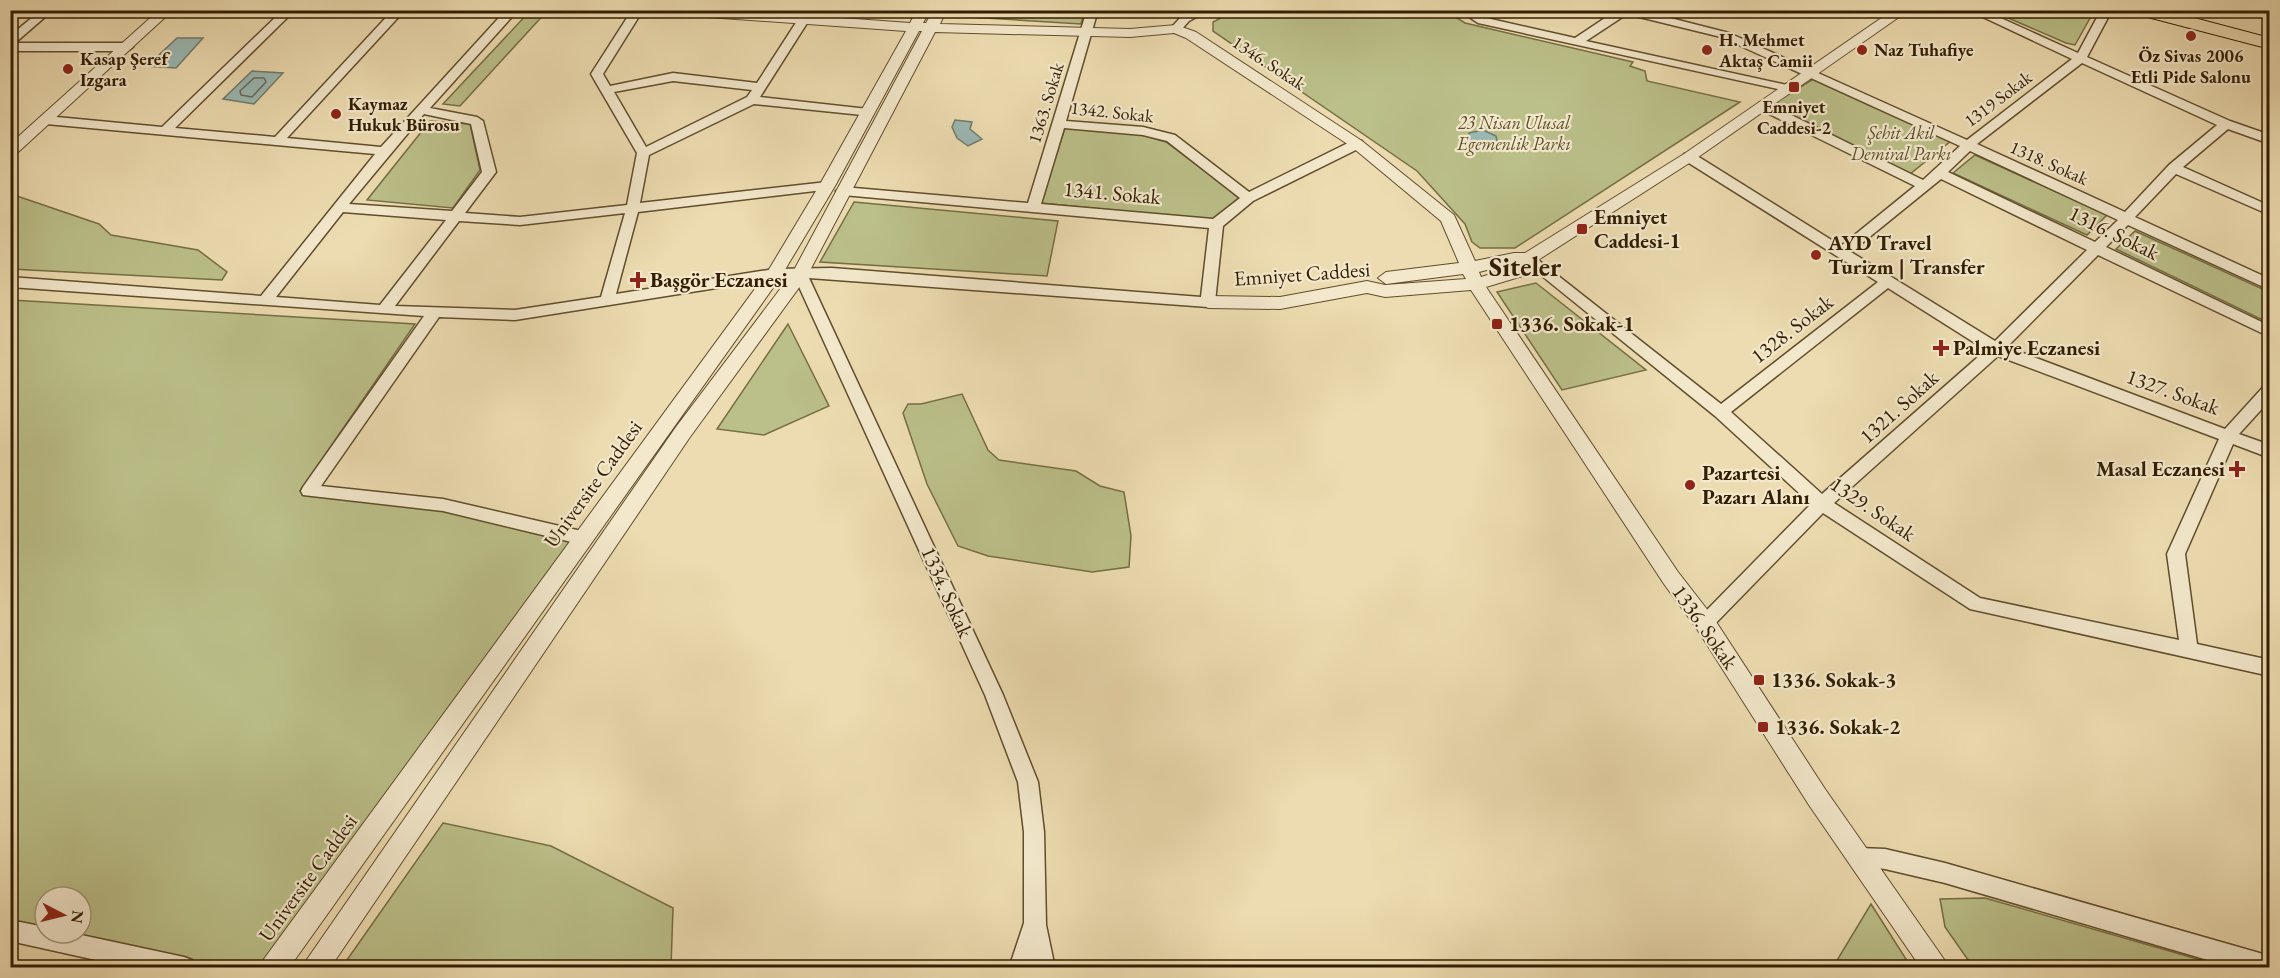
<svg xmlns="http://www.w3.org/2000/svg" width="2280" height="978" font-family="'EB Garamond',serif">
	<rect width="100%" height="100%" fill="#eddcb1"/>
	<filter id="stains"><feTurbulence type="fractalNoise" baseFrequency=".00333" numOctaves="4"/><feColorMatrix values="0 0 0 0 .2 0 0 0 0 .09 0 0 0 0 .02 0 0 0 .5 -.17"/></filter>
	<radialGradient id="worn" r=".72"><stop offset=".6" stop-color="#630" stop-opacity="0"/><stop offset="1" stop-color="#630" stop-opacity=".3"/></radialGradient>
	<!-- green -->
	<path fill="#bbbf89" stroke="#766e44" stroke-width="1.5" fill-rule="evenodd" d="M530,11H547L460,106L443,104Z
		M956,11L1084,12L1081,24L954,16Z
		M1234,11H1446L1465,23L1633,62L1630,66L1645,71L1647,81L1740,102L1515,248H1480L1472,242L1465,224L1417,171L1213,31V22Z
		M1992,11L2094,10V11L2075,45L2066,43Z
		M1815,78L1951,141L1910,174L1771,105Z
		M430,121L470,124L480,170L453,208L367,200Z
		M1065,128L1143,135L1166,142L1240,197L1213,220L1041,203Z
		M1975,155L2107,215L2087,235L1953,173Z
		M11,194L99,224L111,235L198,250L227,272L222,280L11,269Z
		M854,202L1058,221L1047,276L820,262Z
		M2135,231L2269,292V323L2116,249Z
		M1536,283L1646,370L1562,390L1497,292Z
		M11,300L415,324L300,491L443,505L584,538L273,967H182L11,930ZM45,897H81V933H45Z
		M788,324L829,406L764,435L717,429Z
		M962,394L988,450L999,460L1076,471L1100,486L1124,492L1131,536L1129,567L1092,572L988,556L958,546L927,484L903,413L908,404H921Z
		M443,823L551,846L673,908L671,967H342Z
		M1985,898L2225,967H1973L1945,927L1940,899Z
		M1871,904L1911,967H1833Z"/>
	<!-- water -->
	<path fill="#9bb9b5" stroke="#717b6d" stroke-width="1.5" d="M177,38H203L176,68L147,66Z
		M252,71L283,73L254,104L223,99Z
		M955,120L972,122L970,129L982,139L968,146L957,138L952,127Z
		M1483,130L1496,136L1498,144L1482,148L1469,142V133Z"/>
	<g fill="none" stroke-linecap="round" stroke-linejoin="round">
		<!-- shore -->
		<path stroke="#666b5a" stroke-width="1.5" d="M254,78H264L266,82L252,97L241,95L240,91Z"/>
		<!-- minor casing -->
		<g stroke="#614d2c" stroke-width="3">
			<path id="minor" d="M41,10H53L15,43H127L133,47L127,51H10V36Z
				M283,10H295L175,128L275,137L393,10H405L287,138L381,147L506,10H518L430,108L477,117L483,121L496,172L465,213L520,217L627,205L637,153L591,74L632,10H643L603,74L610,86L673,73L757,83L799,18H807L809,20L760,97L868,109L872,110V116L754,104L649,155L640,203L827,182L834,186L832,189L638,212L616,294L774,269L832,268L1201,297L1209,228L843,195L836,191L843,187L1028,203L1087,10H1098L1066,121L1143,127L1175,135L1249,192L1352,141H1362V147L1253,201L1223,226L1215,302L1208,307L809,278L1003,695L1038,782L1044,832L1046,925L1055,968H1033L1032,964L1031,968H1009L1024,923V832L1018,782L985,695L795,278L774,279L515,320L439,317L321,486L443,499L590,533L593,538L590,543L584,545L443,511L303,495L301,491L303,487L424,316L10,287V277L261,296L375,154L46,124L40,120L46,116L162,127ZM673,81L752,90L747,97L646,147L614,92ZM424,114L471,124L482,172L452,211L349,204ZM1064,128L1143,135L1167,141L1240,198L1213,219L1041,204ZM343,212L446,220L380,305L276,297ZM625,213L601,297L515,310L395,306L459,221L520,225Z
				M1194,10H1209L1189,21L1180,31H1172L1170,29L1181,17Z
				M1459,10H1472L1482,17L1575,38L1617,10H1639L1729,33L1967,140L2072,59L1968,10H1983L2078,53L2101,10H2112L2087,57L2230,121L2270,135V144L2228,129L2183,167L2270,206V215L2176,174L2135,217L2270,279V290L2128,225L2106,247L2270,326V337L2098,255L2007,347L2225,429L2265,385L2270,384V400L2239,434L2270,445V458L2233,444L2185,554L2197,644L2270,660V676L1970,609L1823,513L1711,628L1705,630L1699,628L1696,623L1699,618L1811,504L1715,416L1521,259L1523,256H1533L1721,404L1878,282L1684,160V154H1694L1841,246L1915,186L1759,109V103H1767L1923,180L1960,146L1721,37L1627,14L1586,41L1787,85L1791,86V92L1478,23ZM2082,63L2217,125L2169,165L2125,212L1977,144ZM1970,151L2118,220L2095,242L1948,172ZM1941,179L2087,250L1995,341L1851,252ZM1888,288L1986,350L1822,494L1731,412ZM1998,356L2219,439L2167,554L2179,640L1980,598L1834,503Z
				M1859,848L1885,849L1945,863L2270,956V968H2235L1945,883L1885,869L1852,865L1849,858L1852,851Z
				M10,920L45,927V933H72L184,957L192,960L195,968H132L10,941Z"/>
		</g>
		<!-- tertiary casing -->
		<g stroke="#614d2c" stroke-width="2">
			<path id="tertiary" d="M159,10H173L15,155L10,156V144Z
				M660,10H732L910,23L917,10H930L923,23H926L933,10H946L940,24L1130,29L1176,25L1196,32L1362,141L1454,215L1475,261L1514,253H1525L1684,154L1893,10H1909L1694,160L1535,262L1529,274L1486,287L1678,572L1713,617L1825,789L1950,968H1921L1809,805L1697,629L1664,584L1471,290L1385,297L1367,293L1280,309L1208,308L1199,302L1208,296L1280,297L1367,281L1385,285L1466,279L1463,274L1386,284L1378,278L1386,272L1459,263L1441,221L1352,147L1186,38L1174,33L1130,37L935,32L806,278L690,437L330,968H301L676,427L793,272L922,31H919L835,186L780,278L289,968H260L264,959L768,271L819,186L906,31L666,14ZM1514,263L1518,264L1516,266L1481,277L1479,272Z"/>
		</g>
		<!-- primary casing -->
		<g stroke="#321d00" stroke-width="2">
			<path id="primary" d="M2134,10H2164L2270,38V49L2136,14Z"/>
		</g>
		<!-- minor -->
		<use href="#minor" fill="#f3e8cc" fill-rule="evenodd"/>
		<!-- tertiary -->
		<use href="#tertiary" fill="#f3e8cc" fill-rule="evenodd"/>
		<!-- primary -->
		<use href="#primary" fill="#eddcb1" fill-rule="evenodd"/>
	</g>
	<!-- markers -->
	<g fill="#8f2418" stroke="#f3e8cc" stroke-width="2">
		<circle cx="2191" cy="36" r="6"/>
		<circle cx="1707" cy="50" r="6"/>
		<circle cx="1862" cy="50" r="6"/>
		<circle cx="68" cy="69" r="6"/>
		<rect x="1788" y="81" width="12" height="12" rx="3"/>
		<circle cx="336" cy="114" r="6"/>
		<rect x="1576" y="223" width="12" height="12" rx="3"/>
		<circle cx="1816" cy="255" r="6"/>
		<path d="M635 271h6v6h6v6h-6v6h-6v-6h-6v-6h6z"/>
		<rect x="1491" y="318" width="12" height="12" rx="3"/>
		<path d="M1938 339h6v6h6v6h-6v6h-6v-6h-6v-6h6z"/>
		<path d="M2234 460h6v6h6v6h-6v6h-6v-6h-6v-6h6z"/>
		<circle cx="1690" cy="485" r="6"/>
		<rect x="1753" y="674" width="12" height="12" rx="3"/>
		<rect x="1757" y="721" width="12" height="12" rx="3"/>
	</g>
	<g text-anchor="middle" stroke-width="4.5" stroke-linejoin="round" paint-order="stroke">
		<!-- far-poi labels -->
		<g font-size="18" font-weight="bold" fill="#321d00" stroke="#f3e8cc" text-anchor="start">
			<text x="1719" y="46">H. Mehmet<tspan x="1719" dy="21">Aktaş Camii</tspan></text>
			<text x="1874" y="56">Naz Tuhafiye</text>
			<text x="2191" y="62" text-anchor="middle">Öz Sivas 2006<tspan x="2191" dy="21">Etli Pide Salonu</tspan></text>
			<text x="80" y="65">Kasap Şeref<tspan x="80" dy="21">Izgara</tspan></text>
			<text x="348" y="110">Kaymaz<tspan x="348" dy="21">Hukuk Bürosu</tspan></text>
			<text x="1794" y="113" text-anchor="middle">Emniyet<tspan x="1794" dy="21">Caddesi-2</tspan></text>
		</g>
		<!-- far-street labels -->
		<g font-size="18" fill="#321d00" stroke="#f3e8cc">
			<text transform="translate(1269 63) rotate(33)" y="6">1346. Sokak</text>
			<text transform="translate(1998 99) rotate(-37)" y="6">1319 Sokak</text>
			<text transform="translate(1046 103) rotate(-73)" y="6">1363. Sokak</text>
			<text transform="translate(1112 112) rotate(6)" y="6">1342. Sokak</text>
			<text transform="translate(2049 163) rotate(24)" y="6">1318. Sokak</text>
		</g>
		<!-- far-park labels -->
		<g font-size="18" font-style="italic" fill="#5b4e29" stroke="#f3e8cc">
			<text x="1514" y="129">23 Nisan Ulusal<tspan x="1514" dy="21">Egemenlik Parkı</tspan></text>
			<text x="1901" y="139">Şehit Akil<tspan x="1901" dy="21">Demiral Parkı</tspan></text>
		</g>
		<!-- street labels -->
		<g font-size="21" fill="#321d00" stroke="#f3e8cc">
			<text transform="translate(1112 193) rotate(5)" y="7">1341. Sokak</text>
			<text transform="translate(2114 233) rotate(26)" y="7">1316. Sokak</text>
			<text transform="translate(1302 274) rotate(-4)" y="7">Emniyet Caddesi</text>
			<text transform="translate(1792 329) rotate(-38)" y="7">1328. Sokak</text>
			<text transform="translate(2173 392) rotate(20)" y="7">1327. Sokak</text>
			<text transform="translate(1899 407) rotate(-42)" y="7">1321. Sokak</text>
			<text transform="translate(593 484) rotate(-54)" y="7">Universite Caddesi</text>
			<text transform="translate(1873 509) rotate(34)" y="7">1329. Sokak</text>
			<text transform="translate(947 592) rotate(66)" y="7">1334. Sokak</text>
			<text transform="translate(1705 627) rotate(55)" y="7">1336. Sokak</text>
			<text transform="translate(308 878) rotate(-54)" y="7">Universite Caddesi</text>
		</g>
		<!-- poi labels -->
		<g font-size="21" font-weight="bold" fill="#321d00" stroke="#f3e8cc" text-anchor="start">
			<text x="1594" y="224">Emniyet<tspan x="1594" dy="24">Caddesi-1</tspan></text>
			<text x="1828" y="250">AYD Travel<tspan x="1828" dy="24">Turizm | Transfer</tspan></text>
			<text x="650" y="287">Başgör Eczanesi</text>
			<text x="1509" y="331">1336. Sokak-1</text>
			<text x="1953" y="355">Palmiye Eczanesi</text>
			<text x="2225" y="476" text-anchor="end">Masal Eczanesi</text>
			<text x="1702" y="480">Pazartesi<tspan x="1702" dy="24">Pazarı Alanı</tspan></text>
			<text x="1771" y="687">1336. Sokak-3</text>
			<text x="1775" y="734">1336. Sokak-2</text>
		</g>
		<!-- district labels -->
		<g font-size="27" font-weight="bold" fill="#321d00" stroke="#f3e8cc">
			<text x="1525" y="276">Siteler</text>
		</g>
	</g>
	<!-- margin -->
	<rect width="2280" height="978" fill="none" stroke="#eddcb1" stroke-width="36"/>
	<rect x="12" y="12" width="2256" height="954" fill="none" stroke="#321d00" stroke-width="3"/>
	<rect x="18" y="18" width="2244" height="942" fill="none" stroke="#321d00" stroke-width="1.5"/>
	<!-- north arrow -->
	<g transform="translate(63 915) rotate(97)"><circle r="28" fill="#f3e8cc" stroke="#a6977a" stroke-width="1.5"/>
	<path d="M0-4.5L10 22L0 15L-10 22Z" fill="#8f2418"/>
	<text y="-9" font-size="16" font-weight="bold" text-anchor="middle" fill="#321d00">N</text>
	</g>
	<rect width="100%" height="100%" filter="url(#stains)"/>
	<rect width="100%" height="100%" fill="url(#worn)"/>
</svg>
